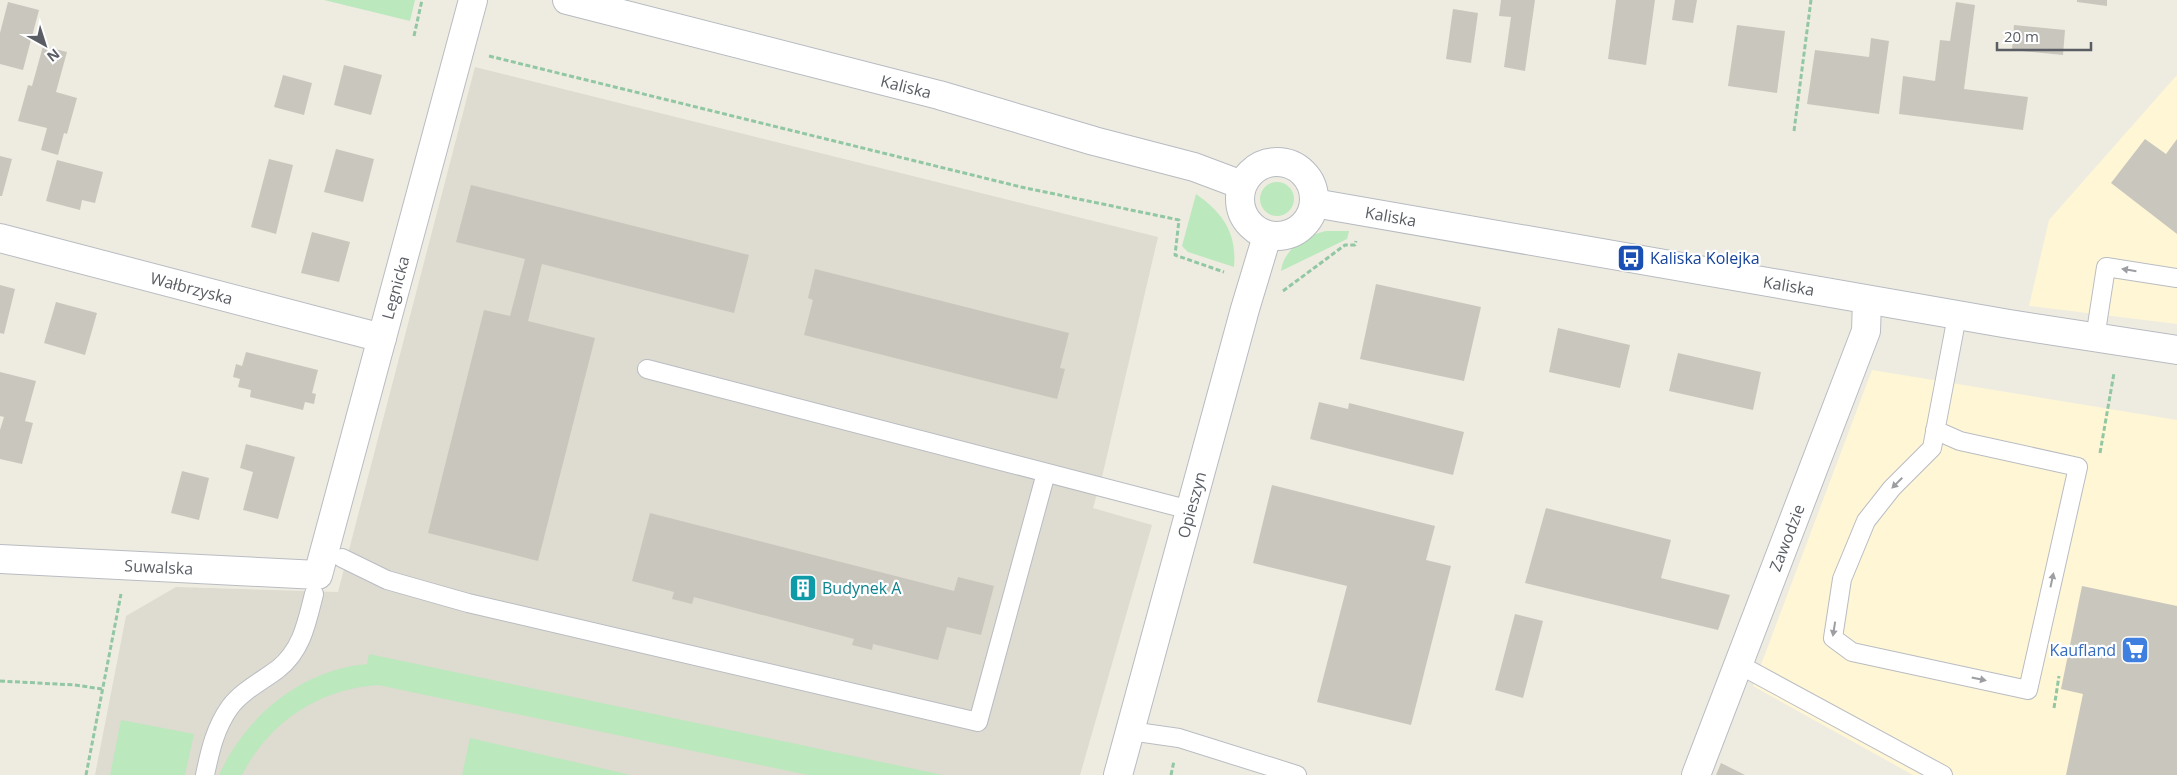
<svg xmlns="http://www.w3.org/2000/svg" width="2177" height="775" font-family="'Open Sans',sans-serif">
	<rect width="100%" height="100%" fill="#eeece1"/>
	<!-- commercial -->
	<path fill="#fff6d5" d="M2177,75V324L2029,306L2049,220Z
		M1872,370L2177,420V775H1913L1753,686Z"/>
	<!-- education -->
	<path fill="#dedbd0" d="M475,67L1158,237L1102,477L1093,508L1152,525L1080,775H95L126,616L176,587L338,592Z"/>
	<!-- green -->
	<path fill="#bbe8bc" d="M324,0H415L410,21Z
		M1260 199a17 17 0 1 1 34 0a17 17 0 1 1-34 0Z
		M1196,194C1223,213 1237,233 1234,267L1188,252L1182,246Z
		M1326,231H1349L1347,239L1281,271C1284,248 1306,236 1326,231Z
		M369,654L943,775H808L378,685C319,689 269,722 242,775H219C246,716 301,670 367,664Z
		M121,720L194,734L185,775H110Z
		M470,738L631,775H462Z"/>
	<!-- building -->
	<path fill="#c9c6be" d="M1501,0H1535L1525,71L1504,67L1511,17L1499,16Z
		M1616,0H1655L1646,65L1608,59Z
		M1675,0H1697L1693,23L1672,20Z
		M2077,0H2107V6L2077,2Z
		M8,2L39,10L23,70L0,64V33Z
		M1956,2L1975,5L1964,89L2028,97L2023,130L1899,114L1903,76L1935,81L1940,40L1950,41Z
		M1453,9L1478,13L1471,63L1446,59Z
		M1737,25L1785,31L1777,93L1728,86Z
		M2014,25L2065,30L2063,55L2012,50Z
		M1871,38L1889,41L1879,114L1807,104L1815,50L1869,57Z
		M43,46L67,52L56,92L77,98L67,134L64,133L58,155L41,150L47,128L18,121L28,85L32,86Z
		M344,65L382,75L371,115L334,105Z
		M283,75L312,83L304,115L274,107Z
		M2145,139L2166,154L2177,139V234L2111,183Z
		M336,149L374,159L363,202L324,192Z
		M0,156L12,159L2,196H0Z
		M269,159L293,165L276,234L251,227Z
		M57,160L103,172L95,203L82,200L80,210L46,201Z
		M471,185L749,255L734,313L542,264L528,321L595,338L538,561L428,533L484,310L510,316L525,259L456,242Z
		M312,232L350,242L339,282L301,273Z
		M815,269L1069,333L1060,368L1065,369L1057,399L804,335L813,300L808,298Z
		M1376,284L1481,307L1464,381L1360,359Z
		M0,285L15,289L4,334L0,333Z
		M56,302L97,313L85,355L44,343Z
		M1558,328L1630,345L1620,388L1549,372Z
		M246,352L318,370L312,393L316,394L314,404L305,402L303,410L250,397L251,390L238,387L240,379L233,377L236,364L242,366Z
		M1678,353L1761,372L1753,410L1669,391Z
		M0,372L36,381L25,421L33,423L22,464L0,459V430L4,417L0,416Z
		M1319,402L1348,409L1349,403L1464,432L1453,475L1310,439Z
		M246,444L295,457L278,519L243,510L253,472L240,468Z
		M182,471L209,478L199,520L171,513Z
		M1272,485L1435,526L1426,560L1451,566L1411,725L1317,702L1347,586L1253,563Z
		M1546,508L1671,540L1661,578L1730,595L1718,630L1525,583Z
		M650,513L954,591L958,577L994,586L981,635L947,627L938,660L873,644L872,650L852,645L854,639L694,597L692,604L672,599L674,592L632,581Z
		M2082,586L2177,606V775H2066L2083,694L2061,689Z
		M1515,614L1543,621L1523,698L1495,690Z
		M1721,763L1745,775H1716Z"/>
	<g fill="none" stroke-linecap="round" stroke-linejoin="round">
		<!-- lane casing -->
		<g stroke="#b9bcc2" stroke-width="20">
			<path id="lane" d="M2095,338L2106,267L2177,278
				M647,369L1190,510
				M1935,430L1960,441L2078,467L2028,690L1852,652L1833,638L1842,579L1866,521L1892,488L1932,448L1957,316
				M342,558L387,580L468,603L978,722L1046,473
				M1738,664L1943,775
				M1130,731L1179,738L1297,775
				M205,775C210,751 215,728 230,707C242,691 262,681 278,669C302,650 307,622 314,594"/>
		</g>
		<!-- street casing -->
		<g stroke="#b9bcc2" stroke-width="30">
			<g id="street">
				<path id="s1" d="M0,238L382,338"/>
				<path id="s2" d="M0,559L318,575L473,0"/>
				<path id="s3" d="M1696,775L1866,331L1867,300"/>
			</g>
		</g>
		<!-- secondary casing -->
		<g stroke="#b7bbc1" stroke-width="30">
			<g id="secondary">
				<path id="s4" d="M567,0L939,95L1094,141L1194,167L1242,185"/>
				<circle cx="1277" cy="199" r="37"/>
				<path id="s5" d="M1314,203L2009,324L2177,350"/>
				<path id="s6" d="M1118,775L1245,309L1267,236"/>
			</g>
		</g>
		<!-- path -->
		<path stroke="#92c7a3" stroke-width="3" stroke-dasharray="5 2.5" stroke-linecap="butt" d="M414,36L422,0
			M489,56L1021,187L1179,220L1175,255L1224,272
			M1794,131L1811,0
			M1283,291L1345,245H1355L1356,241
			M2100,453L2114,373
			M0,681L75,685L102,689
			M2054,708L2059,676
			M86,775L121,594
			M1171,775L1174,761"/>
		<!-- lane -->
		<use href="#lane" stroke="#fff" stroke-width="18"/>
		<!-- street -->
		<use href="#street" stroke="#fff" stroke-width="28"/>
		<!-- secondary -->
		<use href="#secondary" stroke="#fff" stroke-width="28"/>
	</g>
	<!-- one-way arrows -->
	<defs><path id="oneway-solid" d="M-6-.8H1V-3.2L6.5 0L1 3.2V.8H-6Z" transform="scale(1.25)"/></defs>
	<g fill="#9c9ea2">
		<use href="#oneway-solid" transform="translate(2129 270) rotate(-171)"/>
		<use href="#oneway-solid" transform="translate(1897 483) rotate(135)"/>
		<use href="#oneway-solid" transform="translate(2052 580) rotate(-78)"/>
		<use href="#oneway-solid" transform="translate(1834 629) rotate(99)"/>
		<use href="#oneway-solid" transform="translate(1979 679) rotate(12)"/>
	</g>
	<!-- icons -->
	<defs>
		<g id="bus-square" transform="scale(1.4375)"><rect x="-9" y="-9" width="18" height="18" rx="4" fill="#1a4fb4" stroke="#fff"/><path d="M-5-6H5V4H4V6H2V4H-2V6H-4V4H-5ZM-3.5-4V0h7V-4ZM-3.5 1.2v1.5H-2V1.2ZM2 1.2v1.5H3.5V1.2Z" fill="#fff"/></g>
		<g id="building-square" transform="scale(1.4375)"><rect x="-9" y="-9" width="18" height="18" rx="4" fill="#0f9aa8" stroke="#fff"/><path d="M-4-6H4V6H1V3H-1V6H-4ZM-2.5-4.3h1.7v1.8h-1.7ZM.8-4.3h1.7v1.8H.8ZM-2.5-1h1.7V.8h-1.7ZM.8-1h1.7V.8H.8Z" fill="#fff"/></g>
		<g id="supermarket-square" transform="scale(1.4375)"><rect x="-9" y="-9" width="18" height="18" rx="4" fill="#3f7fe0" stroke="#fff"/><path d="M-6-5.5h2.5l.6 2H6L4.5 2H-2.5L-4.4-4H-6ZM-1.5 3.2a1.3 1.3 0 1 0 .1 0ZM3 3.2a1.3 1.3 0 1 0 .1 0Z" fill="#fff"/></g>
	</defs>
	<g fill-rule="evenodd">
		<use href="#bus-square" x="1631" y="258"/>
		<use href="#building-square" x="803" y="588"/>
		<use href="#supermarket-square" x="2135" y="650"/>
	</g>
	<g text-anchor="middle" stroke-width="4.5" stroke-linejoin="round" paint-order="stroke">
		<!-- street labels -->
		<g font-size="16" fill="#5a5e64" stroke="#fff">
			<text dy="6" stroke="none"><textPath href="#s4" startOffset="350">Kaliska</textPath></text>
			<text dy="6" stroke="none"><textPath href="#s5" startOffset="78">Kaliska</textPath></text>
			<text dy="6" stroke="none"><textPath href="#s5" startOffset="482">Kaliska</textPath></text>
			<text dy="6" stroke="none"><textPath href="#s2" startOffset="616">Legnicka</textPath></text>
			<text dy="6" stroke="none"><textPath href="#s1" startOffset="198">Wałbrzyska</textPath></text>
			<text dy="6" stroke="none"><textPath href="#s6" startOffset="280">Opieszyn</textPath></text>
			<text dy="6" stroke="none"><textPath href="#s3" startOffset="254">Zawodzie</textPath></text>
			<text dy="6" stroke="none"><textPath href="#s2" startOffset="159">Suwalska</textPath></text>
		</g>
		<!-- transit labels -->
		<g font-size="16" fill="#164399" stroke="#fff" text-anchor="start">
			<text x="1650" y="264">Kaliska Kolejka</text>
		</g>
		<!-- culture labels -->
		<g font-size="16" fill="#0d838f" stroke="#fff" text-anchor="start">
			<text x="822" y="594">Budynek A</text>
		</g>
		<!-- shop labels -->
		<g font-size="16" fill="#366cbe" stroke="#fff" text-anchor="end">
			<text x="2116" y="656">Kaufland</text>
		</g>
	</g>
	<!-- north arrow -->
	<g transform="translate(45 45) rotate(141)" stroke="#ffffff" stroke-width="4" paint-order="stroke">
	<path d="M0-4L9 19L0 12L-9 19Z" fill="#5a5e64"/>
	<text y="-8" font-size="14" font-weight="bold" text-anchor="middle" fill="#5a5e64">N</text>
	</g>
	<!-- scale -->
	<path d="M1997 42v8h94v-8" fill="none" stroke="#5a5e64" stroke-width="2.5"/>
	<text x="2004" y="42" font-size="15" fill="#5a5e64" stroke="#ffffff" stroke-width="4" paint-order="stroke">20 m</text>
</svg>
